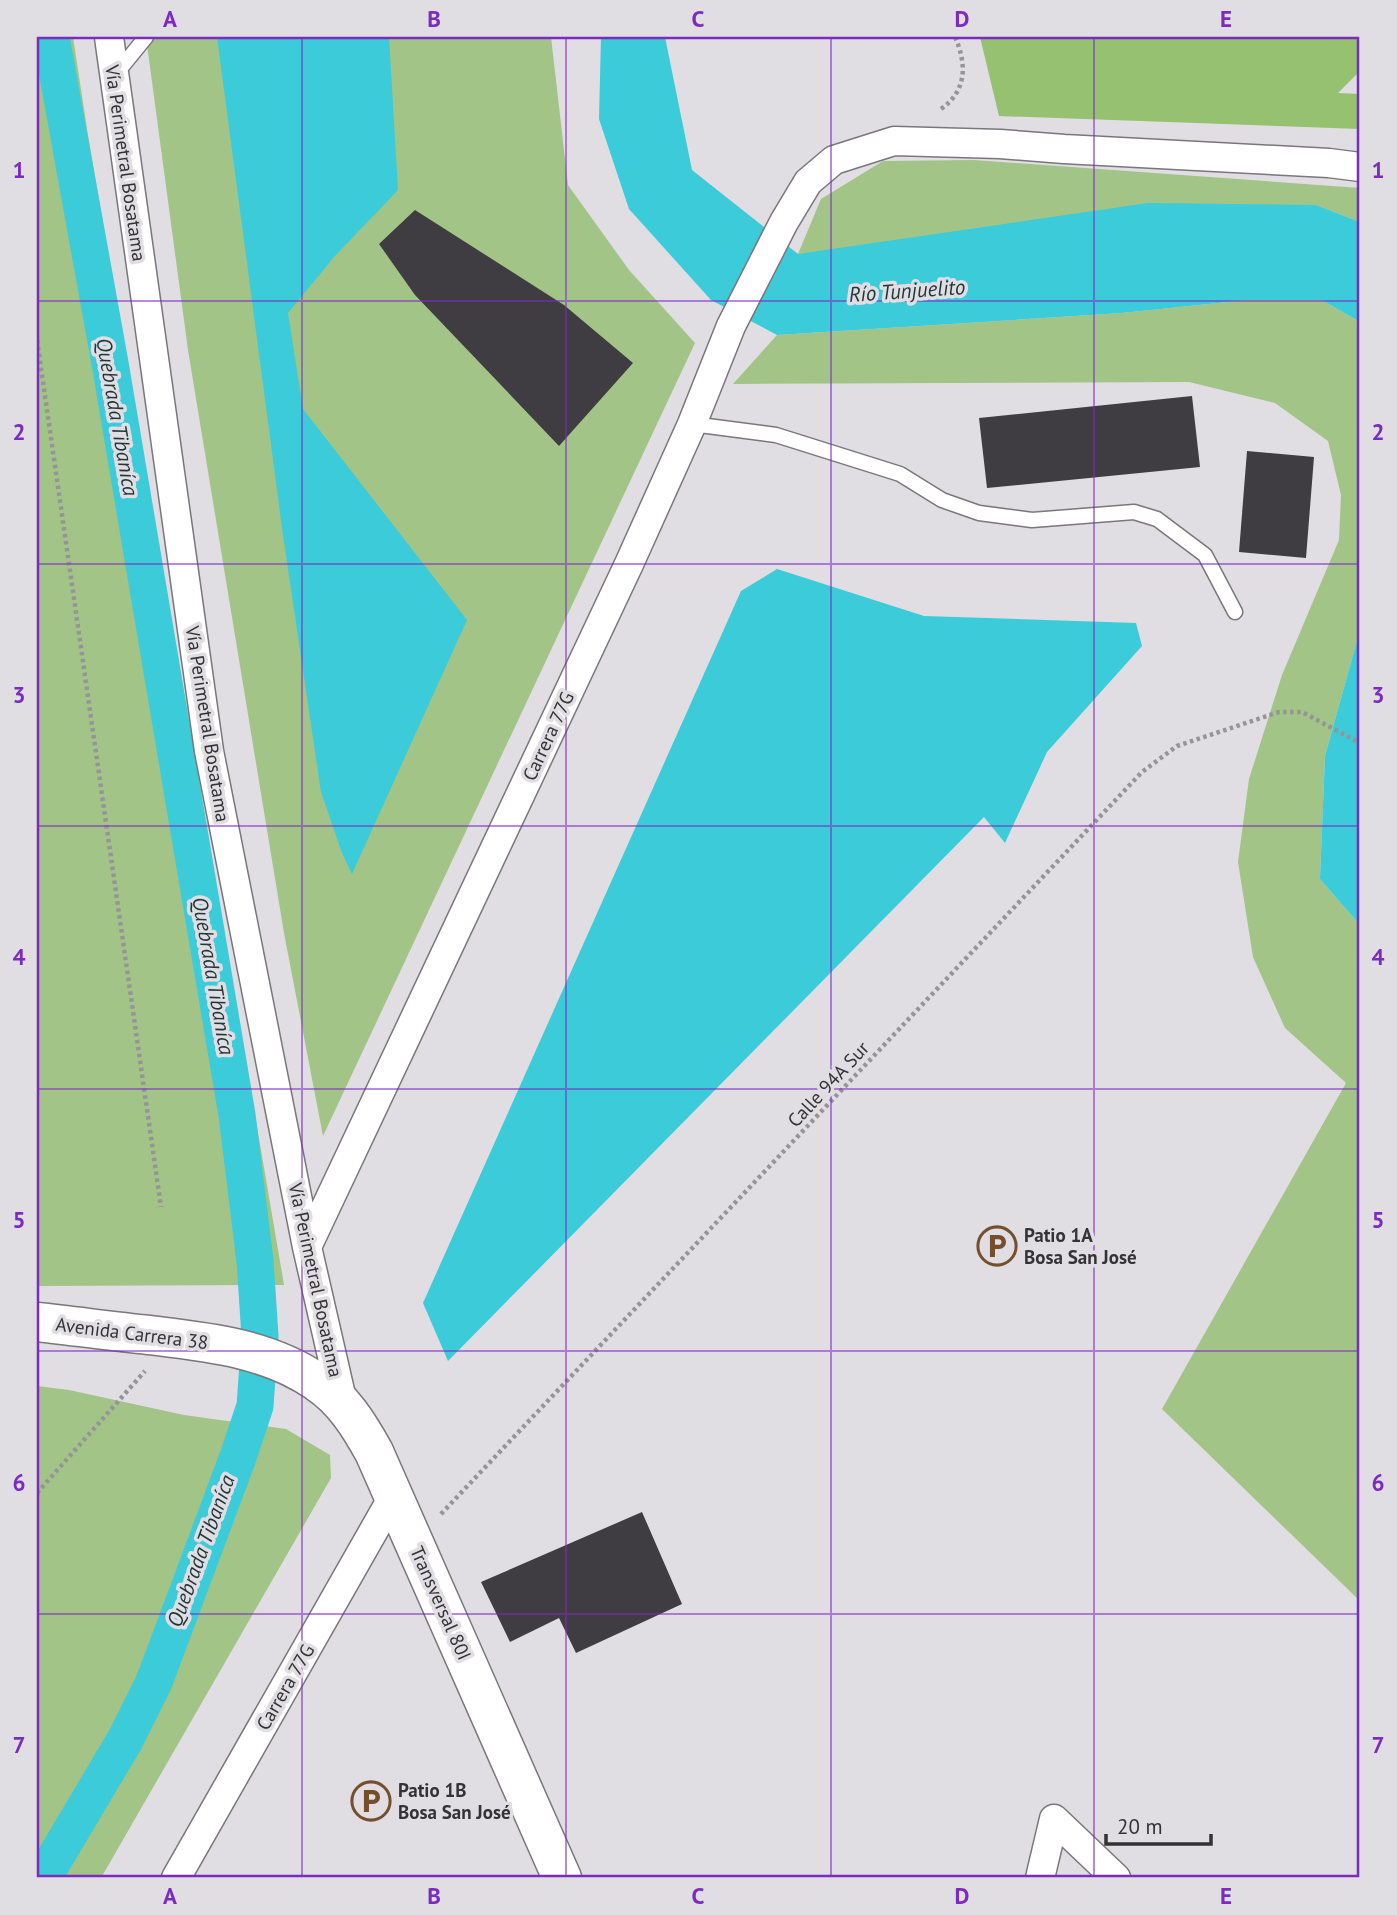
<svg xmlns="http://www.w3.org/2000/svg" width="1397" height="1915" font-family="'PT Sans',sans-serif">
	<rect width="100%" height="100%" fill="#e0dde3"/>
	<!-- green -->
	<path fill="#a2c487" d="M37,37H73L88,135L284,1285L37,1286Z
		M146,37H551L568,185L629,270L695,343L323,1136L284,933L188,350Z
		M974,160L1360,188V222L1316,205L798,254L821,199L883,161Z
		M1247,300H1322L1360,322V630L1325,756L1320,879L1360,925V1601L1162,1409L1346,1083L1285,1028L1253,957L1238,862L1249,779L1282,675L1339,540L1341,495L1328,441L1275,403L1189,382L733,384L777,335L1122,313Z
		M37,1386L69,1390L184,1415L286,1429L330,1455L331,1478L101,1878H37Z"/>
	<!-- forest -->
	<path fill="#95c170" d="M980,37H1360V71L1338,93L1360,94V129L999,116Z"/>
	<!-- water -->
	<path fill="#3bcbd9" d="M217,37H389L398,190L334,257L288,313L303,409L467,620L352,874L342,853L321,792L283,535Z
		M601,37H665L692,170L798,254L1148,203L1316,205L1360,222V322L1322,300H1247L1122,313L777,335L711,300L629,209L599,119Z
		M777,569L924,616L1136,623L1142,646L1047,752L1005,843L984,817L448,1361L423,1303L741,591Z
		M1360,630V925L1320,879L1325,756Z"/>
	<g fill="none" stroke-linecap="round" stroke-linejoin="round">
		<!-- canal -->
		<path stroke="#3bcbd9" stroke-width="37" d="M43,1878L125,1740L154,1682L238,1457L255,1406L260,1336L255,1261L237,1115L110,363L51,37"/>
	</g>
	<!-- building -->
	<path fill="#403d42" d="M415,210L564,305L633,363L559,446L415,295L379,244Z
		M1192,396L1200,467L987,488L979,418Z
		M1247,451L1314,457L1306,558L1239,552Z
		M642,1512L682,1604L576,1653L559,1618L510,1642L481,1582Z"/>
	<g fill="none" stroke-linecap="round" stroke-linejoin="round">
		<!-- lane casing -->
		<g stroke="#79767c" stroke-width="17">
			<path id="lane" d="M115,75L146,37
				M692,424L776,435L900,474L942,500L979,513L1032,520L1134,512L1157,519L1205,555L1235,612"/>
		</g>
		<!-- street casing -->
		<g stroke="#79767c" stroke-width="31">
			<path id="street" d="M109,37L209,751L307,1247L343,1404
				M307,1247L629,564L692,424L731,326L784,222L808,182L834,160L894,141L1000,144L1064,149L1329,163L1360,167
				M1054,1819L1116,1878
				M176,1878L394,1495
				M1040,1878L1054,1819"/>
		</g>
		<!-- secondary casing -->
		<g stroke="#79767c" stroke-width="41">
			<path id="secondary" d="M37,1322C74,1326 111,1331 149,1335C207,1342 268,1348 317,1382C343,1399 359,1425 374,1452L562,1878"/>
		</g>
		<!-- path -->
		<path stroke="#969498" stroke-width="4.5" stroke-dasharray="3.5 3.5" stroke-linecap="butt" d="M941,109C967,91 967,64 955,37
			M37,340L161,1207
			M37,1493L145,1371
			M441,1514L1142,772L1177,746L1279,712H1302L1360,743"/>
		<!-- lane -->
		<use href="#lane" stroke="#fff" stroke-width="14"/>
		<!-- street -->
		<use href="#street" stroke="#fff" stroke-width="28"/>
		<!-- secondary -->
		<use href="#secondary" stroke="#fff" stroke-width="38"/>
	</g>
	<!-- grid -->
	<path fill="none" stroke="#7b2cbf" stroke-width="2" stroke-opacity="0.55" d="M302,37V1878M566,37V1878M831,37V1878M1094,37V1878M37,301H1360M37,564H1360M37,826H1360M37,1089H1360M37,1351H1360M37,1614H1360"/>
	<!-- icons -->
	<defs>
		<g id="parking-ring" transform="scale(2.0125)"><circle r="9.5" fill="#e0dde3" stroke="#754f2b" stroke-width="1.5"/><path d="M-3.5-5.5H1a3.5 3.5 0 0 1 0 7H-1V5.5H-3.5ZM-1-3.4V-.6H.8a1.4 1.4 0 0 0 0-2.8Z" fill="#754f2b"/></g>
	</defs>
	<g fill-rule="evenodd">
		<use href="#parking-ring" x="997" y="1246"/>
		<use href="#parking-ring" x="371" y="1801"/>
	</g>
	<g text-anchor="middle" stroke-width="7" stroke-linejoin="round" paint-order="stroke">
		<!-- street labels -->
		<g font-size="19" fill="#333234" stroke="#e0dde3">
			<text transform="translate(126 163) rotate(82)" y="7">Vía Perimetral Bosatama</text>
			<text transform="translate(208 724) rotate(81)" y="7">Vía Perimetral Bosatama</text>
			<text transform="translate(548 736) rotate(-65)" y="7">Carrera 77G</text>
			<text transform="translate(828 1084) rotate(-47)" y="7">Calle 94A Sur</text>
			<text transform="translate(316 1280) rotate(78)" y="7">Vía Perimetral Bosatama</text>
			<text transform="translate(132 1333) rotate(7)" y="7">Avenida Carrera 38</text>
			<text transform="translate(441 1603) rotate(66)" y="7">Transversal 80I</text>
			<text transform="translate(285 1687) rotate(-60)" y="7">Carrera 77G</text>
		</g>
		<!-- poi labels -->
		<g font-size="19" font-weight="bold" fill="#333234" stroke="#e0dde3" text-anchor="start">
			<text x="1024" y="1242">Patio 1A<tspan x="1024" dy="22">Bosa San José</tspan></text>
			<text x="398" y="1797">Patio 1B<tspan x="398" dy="22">Bosa San José</tspan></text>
		</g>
		<!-- water labels -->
		<g font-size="21" font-style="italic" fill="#1e3638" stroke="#e0dde3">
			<text transform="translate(907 291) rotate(-4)" y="7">Río Tunjuelito</text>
			<text transform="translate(117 417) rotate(80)" y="7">Quebrada Tibaníca</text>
			<text transform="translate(213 976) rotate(80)" y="7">Quebrada Tibaníca</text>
			<text transform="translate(201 1551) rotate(-70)" y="7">Quebrada Tibaníca</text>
		</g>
	</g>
	<!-- border -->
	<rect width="1397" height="1915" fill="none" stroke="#e0dde3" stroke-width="77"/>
	<!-- scale -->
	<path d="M1106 1834v10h105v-10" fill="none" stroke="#333234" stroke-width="3.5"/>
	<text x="1117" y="1834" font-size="21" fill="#333234" stroke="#e0dde3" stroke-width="5" paint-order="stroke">20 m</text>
	<rect x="38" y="38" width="1320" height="1838" fill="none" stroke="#7b2cbf" stroke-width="2.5"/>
	<g font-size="23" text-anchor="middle" font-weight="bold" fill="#7b2cbf">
		<text x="170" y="27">A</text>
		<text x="434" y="27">B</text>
		<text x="698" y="27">C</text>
		<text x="962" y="27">D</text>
		<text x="1226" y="27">E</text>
		<text x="19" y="178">1</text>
		<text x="1378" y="178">1</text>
		<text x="19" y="440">2</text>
		<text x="1378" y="440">2</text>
		<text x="19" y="703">3</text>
		<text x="1378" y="703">3</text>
		<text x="19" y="965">4</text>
		<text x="1378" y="965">4</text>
		<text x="19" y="1228">5</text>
		<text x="1378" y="1228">5</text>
		<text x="19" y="1491">6</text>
		<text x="1378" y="1491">6</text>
		<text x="19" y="1753">7</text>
		<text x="1378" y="1753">7</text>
		<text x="170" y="1904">A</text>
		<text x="434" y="1904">B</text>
		<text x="698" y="1904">C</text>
		<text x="962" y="1904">D</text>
		<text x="1226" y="1904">E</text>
	</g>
</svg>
